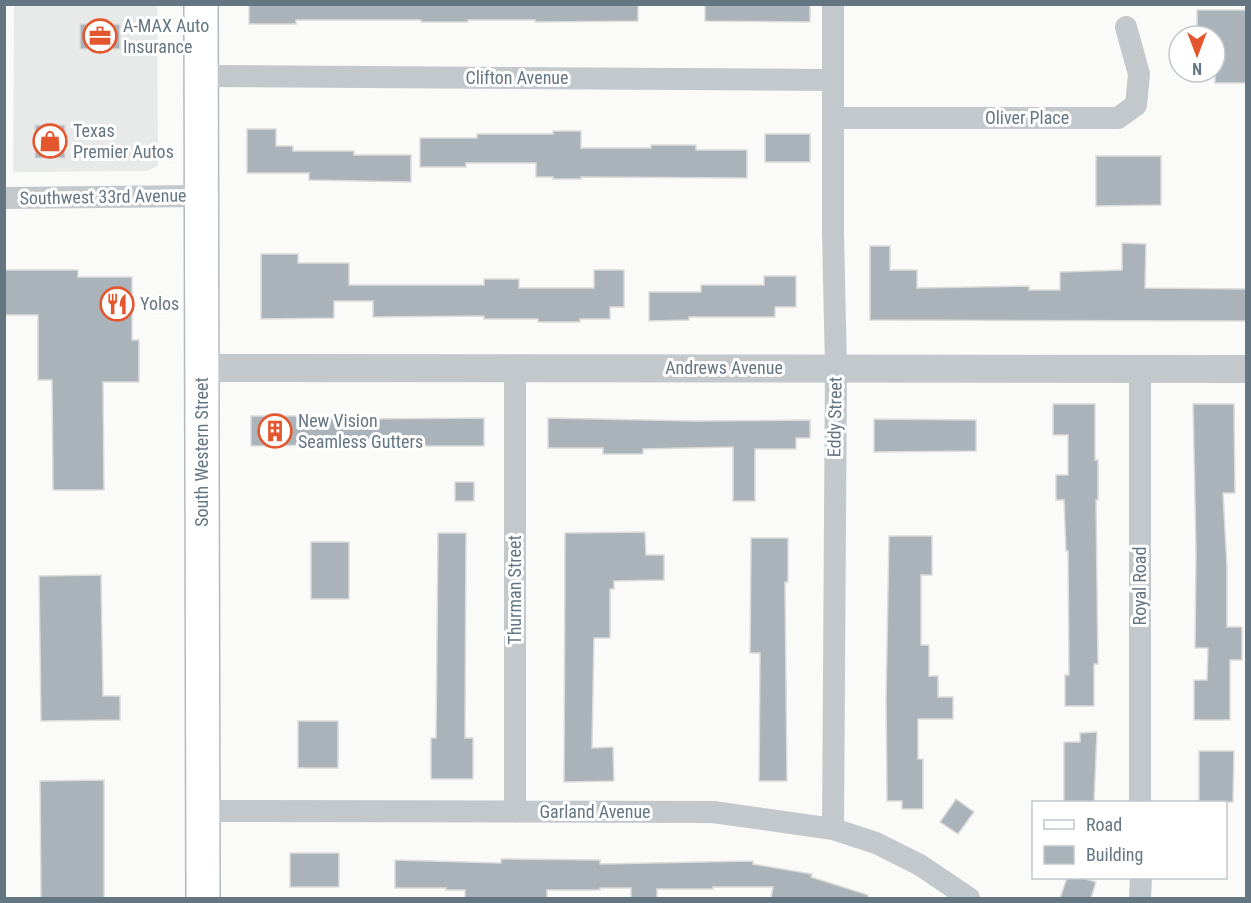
<svg xmlns="http://www.w3.org/2000/svg" width="1251" height="903" font-family="'Roboto Condensed',sans-serif">
	<rect width="100%" height="100%" fill="#fafaf8"/>
	<!-- built -->
	<path fill="#e8e9e9" d="M14,5H157L158,166L147,171L13,172Z"/>
	<!-- building -->
	<path fill="#aab3b9" stroke="#dcdcda" stroke-width="1.5" d="M249,4H638V21L535,22V20H468V22H421V20H296V24H249Z
		M705,4H810V22L705,21Z
		M1197,10H1246V83H1215V36H1197Z
		M80,24H120V49H80Z
		M35,125H65V158H35Z
		M247,129H276V146H293V151H354V155H411V182L309,180V173H247Z
		M553,131H581V148H651V145H696V150H747V178L581,177V179H553V177H536V163H466V167H420V138H477V134H553Z
		M765,134H810V162H765Z
		M1096,156H1161V205L1096,206Z
		M1122,243L1146,244L1145,288L1246,289V321L870,320V246H890V270H917V288L1029,286V290H1060V272L1122,270Z
		M261,254H298V263H349V285H484V279H519V288H594V270H624V307H610V319H580V322H538V319H484V316L373,317V301H334V318L261,319Z
		M4,270H78V277H132V340H139V382H103L104,490H53L52,380H38V315H4Z
		M764,276H796V307H775V317H689V320L649,321V292H701V285H764Z
		M1053,404H1095V460H1098V500H1096L1098,664H1094V706H1065V675H1069L1068,551H1066L1064,500H1056V475H1068V435H1053Z
		M1193,404H1234L1235,493H1223L1227,567V627H1242V660H1230V720H1194V680H1207L1208,648H1195L1196,552Z
		M251,416H359V419L484,418V446H418V449H380V444L251,446Z
		M548,418L695,421L810,420V438H796V449H755V501H733V447L643,449V454H603V448H548Z
		M874,419L976,420V451L874,452Z
		M455,482H474V501H455Z
		M645,532L646,555H664V580L614,581V589H610V638H594L592,748L613,747L614,781L564,782L565,533Z
		M438,533H466L465,738H473V779H431V738H436Z
		M889,536H932V575H921V645H929V676H938V697H953V719H918V759H923V809H902V801H887L886,698Z
		M751,538H788V582H785L787,781H759L760,653H750Z
		M311,542H349V599H311Z
		M101,575L103,696H120V720L41,721L39,576Z
		M298,721H338V768H298Z
		M1097,732L1094,802H1064V742H1080V733Z
		M1199,751H1234L1233,802H1199Z
		M104,780V898H41L40,781Z
		M956,799L974,812L958,834L940,822Z
		M290,853H339V887H290Z
		M501,859L600,860V864L753,861V864L812,874L811,877L868,895V898H771L773,887H713V889H657V898H631V888H600V890H547V898H465V890H446V888H395V860L501,863Z
		M1067,878H1082L1096,882L1091,898H1060Z"/>
	<g fill="none" stroke-linecap="round" stroke-linejoin="round">
		<!-- secondary casing -->
		<g stroke="#b3babf" stroke-width="36">
			<path id="secondary" d="M201,4L203,898"/>
		</g>
		<!-- minor -->
		<path stroke="#c3c8cc" stroke-width="22" d="M201,76L833,80
			M833,118H1118L1136,105L1139,74L1126,27
			M4,198L202,196
			M515,368V812
			M1140,369V802
			M202,811L713,812L833,829L876,843L920,865L969,898
			M833,829L836,368L833,233V4
			M1140,898L1141,878"/>
		<!-- tertiary -->
		<path stroke="#c3c8cc" stroke-width="28" d="M202,368L1246,369"/>
		<!-- secondary -->
		<use href="#secondary" stroke="#fff" stroke-width="33"/>
	</g>
	<!-- icons -->
	<defs>
		<g id="office-ring" transform="scale(1.725)"><circle r="9.5" fill="#fff" stroke="#e4572e" stroke-width="1.5"/><path d="M-6-3h4V-5.5h4V-3h4V5H-6ZM-1-4.5V-3h2v-1.5ZM-6 0V1H6V0Z" fill="#e4572e"/></g>
		<g id="shop-ring" transform="scale(1.725)"><circle r="9.5" fill="#fff" stroke="#e4572e" stroke-width="1.5"/><path d="M-5-2.5h2.3a2.7 3.5 0 0 1 5.4 0H5L5.5 6h-11ZM-1.5-2.5h3a1.5 2.3 0 0 0-3 0Z" fill="#e4572e"/></g>
		<g id="restaurant-ring" transform="scale(1.725)"><circle r="9.5" fill="#fff" stroke="#e4572e" stroke-width="1.5"/><path d="M-5-6h1v4h1v-4h1v4h1v-4h1v5L-1.5 .5V6h-2V.5L-5-1ZM5-6V6H3V1.5H1.5Q1.5-4 5-6Z" fill="#e4572e"/></g>
		<g id="building-ring" transform="scale(1.725)"><circle r="9.5" fill="#fff" stroke="#e4572e" stroke-width="1.5"/><path d="M-4-6H4V6H1V3H-1V6H-4ZM-2.5-4.3h1.7v1.8h-1.7ZM.8-4.3h1.7v1.8H.8ZM-2.5-1h1.7V.8h-1.7ZM.8-1h1.7V.8H.8Z" fill="#e4572e"/></g>
	</defs>
	<g fill-rule="evenodd">
		<use href="#office-ring" x="100" y="36"/>
		<use href="#shop-ring" x="50" y="141"/>
		<use href="#restaurant-ring" x="117" y="304"/>
		<use href="#building-ring" x="275" y="431"/>
	</g>
	<g text-anchor="middle" stroke-width="6" stroke-linejoin="round" paint-order="stroke">
		<!-- poi labels -->
		<g font-size="18" fill="#657683" stroke="#fff" text-anchor="start">
			<text x="123" y="32">A-MAX Auto<tspan x="123" dy="21">Insurance</tspan></text>
			<text x="73" y="137">Texas<tspan x="73" dy="21">Premier Autos</tspan></text>
			<text x="140" y="310">Yolos</text>
			<text x="298" y="427">New Vision<tspan x="298" dy="21">Seamless Gutters</tspan></text>
		</g>
		<!-- street labels -->
		<g font-size="18" fill="#657683" stroke="#fff">
			<text x="517" y="84">Clifton Avenue</text>
			<text x="1027" y="124">Oliver Place</text>
			<text transform="translate(103 197) rotate(-1)" y="6">Southwest 33rd Avenue</text>
			<text x="724" y="374">Andrews Avenue</text>
			<text transform="translate(835 417) rotate(-89)" y="6">Eddy Street</text>
			<text transform="translate(202 452) rotate(-90)" y="6">South Western Street</text>
			<text transform="translate(1140 586) rotate(-90)" y="6">Royal Road</text>
			<text transform="translate(515 590) rotate(-90)" y="6">Thurman Street</text>
			<text x="595" y="818">Garland Avenue</text>
		</g>
	</g>
	<!-- border -->
	<rect width="1251" height="903" fill="none" stroke="#657683" stroke-width="12"/>
	<!-- legend -->
	<rect x="1032" y="801" width="195" height="78" fill="#ffffff" stroke="#c1c8cd" stroke-width="1.5"/>
	<rect x="1044" y="820" width="30" height="9" fill="#ffffff" stroke="#c1c8cd" stroke-width="1.5"/>
	<text x="1086" y="831" font-size="18" fill="#657683">Road</text>
	<rect x="1044" y="846" width="30" height="18" fill="#aab3b9" stroke="#c1c8cd" stroke-width="1.5"/>
	<text x="1086" y="861" font-size="18" fill="#657683">Building</text>
	<!-- north arrow -->
	<g transform="translate(1197 54) rotate(180)"><circle r="28" fill="#ffffff" stroke="#c1c8cd" stroke-width="1.5"/>
	<path d="M0-4.5L10 22L0 15L-10 22Z" fill="#e4572e"/>
	<text y="-9" font-size="16" font-weight="bold" text-anchor="middle" fill="#657683">N</text>
	</g>
</svg>
